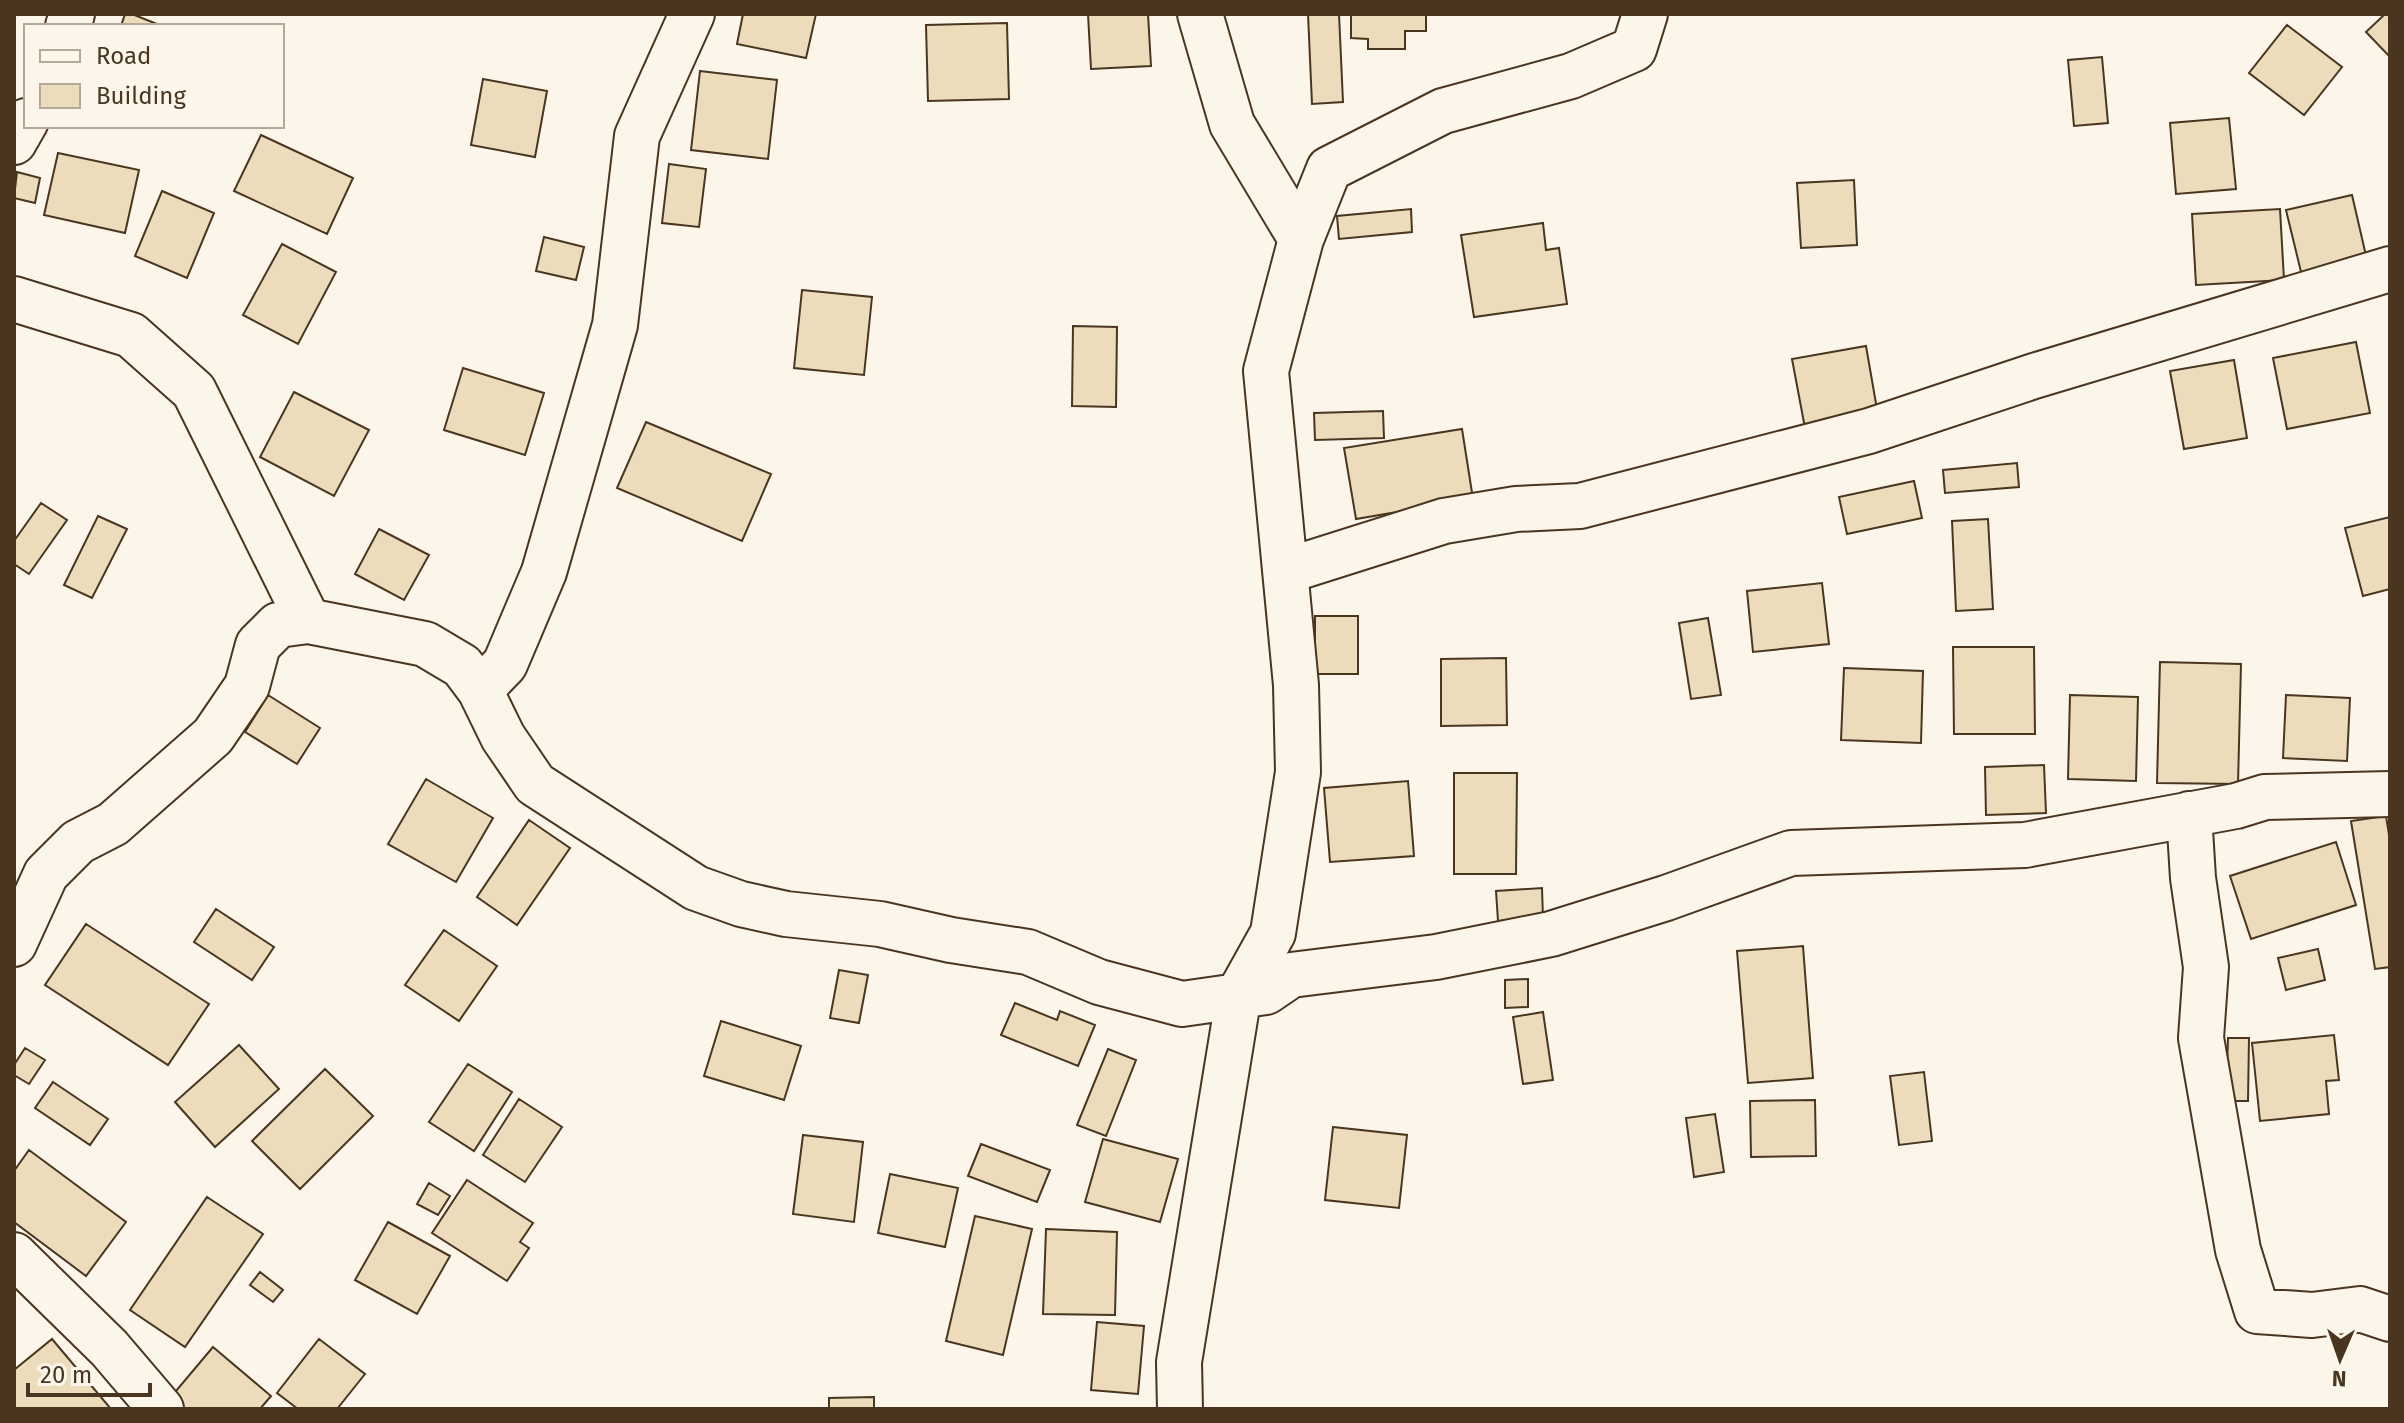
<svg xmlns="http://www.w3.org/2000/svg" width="2404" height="1423" font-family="'Fira Sans',sans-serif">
	<rect width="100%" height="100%" fill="#fbf6e9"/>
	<!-- building -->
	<path fill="#ecdcbc" stroke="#4a3520" stroke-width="2" d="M125,14H132L162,26H121Z
		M743,14H816L806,58L737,44Z
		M1088,14H1148L1151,66L1091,69Z
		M1308,14H1339L1343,102L1312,104Z
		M1351,14H1426V31H1405V49H1368V39L1351,38Z
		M2385,14H2390V57L2366,32Z
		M1007,23L1009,99L928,101L926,25Z
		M2287,25L2342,67L2304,115L2249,73Z
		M2102,57L2108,123L2074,126L2068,60Z
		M700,71L777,80L768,159L691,150Z
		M483,79L547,91L535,157L471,145Z
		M2229,118L2236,189L2176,194L2170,123Z
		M261,135L353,178L327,234L234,191Z
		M58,153L139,170L125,233L44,215Z
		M669,164L706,169L699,227L662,223Z
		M17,172L40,178L35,203L14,198Z
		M1854,180L1857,245L1801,248L1797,183Z
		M162,191L214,213L187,278L135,256Z
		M2352,195L2367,260L2302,276L2286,210Z
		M1411,209L1412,232L1339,239L1337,216Z
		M2280,209L2284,280L2196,285L2192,214Z
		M1543,223L1546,250L1559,248L1567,304L1474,317L1461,235Z
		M544,237L584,247L576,280L536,271Z
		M282,244L336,272L298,344L243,315Z
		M802,290L872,297L864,375L794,368Z
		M1073,326L1117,327L1116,407L1072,406Z
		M2356,342L2370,413L2287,429L2273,358Z
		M1866,346L1878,415L1805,428L1792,359Z
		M2234,360L2247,438L2184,449L2170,371Z
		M463,368L544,393L525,455L444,430Z
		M294,392L369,430L334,496L260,457Z
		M1383,411L1384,438L1315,440L1314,413Z
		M646,422L771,474L742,541L617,488Z
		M1462,429L1473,499L1356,519L1344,448Z
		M2017,463L2019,487L1945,493L1943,470Z
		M1914,481L1922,518L1847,534L1839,497Z
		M41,503L67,520L29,574L14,564V541Z
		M98,516L127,529L92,598L64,585Z
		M2390,517V589L2363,596L2345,528Z
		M1988,519L1993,609L1956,611L1952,521Z
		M379,529L429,555L404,600L355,574Z
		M1822,583L1829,644L1753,652L1747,591Z
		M1315,616H1358V674H1315Z
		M1708,618L1721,695L1691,699L1679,623Z
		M1953,647H2034L2035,734H1954Z
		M1506,658L1507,725L1441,726V659Z
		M2160,662L2241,664L2238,784L2157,783Z
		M1844,668L1923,671L1921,743L1841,740Z
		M268,695L320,728L297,764L245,732Z
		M2070,695L2138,697L2136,781L2068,779Z
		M2286,695L2350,698L2347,761L2283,758Z
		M2044,765L2046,813L1986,815L1985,767Z
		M1454,773H1517L1516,874H1454Z
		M426,779L493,818L456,882L388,844Z
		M1408,781L1414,856L1330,862L1324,788Z
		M2386,816L2390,841V967L2375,969L2351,821Z
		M529,820L570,848L517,925L477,897Z
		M2336,842L2356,905L2251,939L2230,876Z
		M1542,888L1543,918L1498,921L1496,891Z
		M216,909L274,947L252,980L194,942Z
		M86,924L209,1004L168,1065L45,985Z
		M444,930L497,966L459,1021L405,985Z
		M1803,946L1813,1078L1748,1083L1737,951Z
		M2318,949L2325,980L2286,990L2278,958Z
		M839,970L868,975L859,1023L830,1018Z
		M1528,979V1007L1505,1008V980Z
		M1015,1003L1057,1020L1060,1011L1095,1025L1078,1066L1001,1035Z
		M1543,1012L1553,1080L1523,1084L1513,1017Z
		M721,1021L801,1046L784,1100L704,1076Z
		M2334,1035L2339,1080L2326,1081L2329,1114L2260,1121L2252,1043Z
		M2228,1038H2249L2248,1101H2226Z
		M239,1045L279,1089L215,1147L175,1102Z
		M25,1048L45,1060L29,1084L14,1075V1065Z
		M1108,1049L1136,1060L1106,1136L1077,1125Z
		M468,1064L512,1092L474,1151L429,1122Z
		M325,1069L373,1116L300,1189L252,1141Z
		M1924,1072L1932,1141L1899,1145L1890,1076Z
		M53,1082L108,1119L90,1145L35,1108Z
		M519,1099L562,1127L525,1182L483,1155Z
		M1815,1100L1816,1156L1751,1157L1750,1101Z
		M1715,1114L1724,1172L1694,1177L1686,1118Z
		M1333,1127L1407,1135L1399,1208L1325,1200Z
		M803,1135L863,1142L854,1222L793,1214Z
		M1103,1139L1178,1159L1160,1222L1085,1202Z
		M981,1144L1050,1170L1037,1202L968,1176Z
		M29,1150L126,1222L86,1276L14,1222V1171Z
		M890,1174L958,1188L945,1247L878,1233Z
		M467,1180L533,1223L520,1242L529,1248L507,1281L432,1233Z
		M429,1183L450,1196L438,1215L417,1204Z
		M207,1197L263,1234L185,1347L130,1310Z
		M975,1216L1032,1229L1003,1355L946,1341Z
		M388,1222L450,1256L417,1314L355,1280Z
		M1046,1229L1117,1232L1115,1315L1043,1314Z
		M260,1272L283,1290L273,1302L250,1285Z
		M1097,1322L1144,1326L1138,1394L1091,1390Z
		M52,1339L111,1409H14V1370Z
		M319,1339L365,1374L337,1409H298L277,1393Z
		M213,1347L271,1396L260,1409H184L170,1398Z
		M874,1397V1409H829V1398Z"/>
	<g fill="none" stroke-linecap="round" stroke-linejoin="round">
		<!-- minor casing -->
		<g stroke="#4a3520" stroke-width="48">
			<path id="minor" d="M1200,14L1232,124L1301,239
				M68,26L72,14
				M14,142L26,121
				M14,299L131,335L194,391L308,621
				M1286,571L1444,521L1516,509L1580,506L1869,431L2034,376L2390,269
				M480,690L505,664L544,572L615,325L637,136L692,14
				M2189,814L2193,878L2206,967L2201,1038L2238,1250L2257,1311L2312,1315L2360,1309L2390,1319
				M14,944L46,874L78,842L113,824L213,736L247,686L258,645L278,625L308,621L425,644L462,666L480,690L503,737L535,784L696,888L741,904L786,914L880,924L951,940L1028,952L1099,982L1182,1004L1266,992L1291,975L1436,957L1551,934L1666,898L1791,853L2025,845L2236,806L2265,797L2390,794
				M14,1255L109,1348L161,1409
				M1180,1409L1179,1362L1239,994L1273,933L1298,772L1296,685L1266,371L1301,239L1329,169L1443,111L1571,76L1634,49L1645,14"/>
		</g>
		<!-- minor -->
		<use href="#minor" stroke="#fbf6e9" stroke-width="44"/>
	</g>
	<!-- border -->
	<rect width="2404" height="1423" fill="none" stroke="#4a3520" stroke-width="32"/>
	<!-- legend -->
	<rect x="24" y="24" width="260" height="104" fill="#fbf6e9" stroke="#b4a999" stroke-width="2"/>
	<rect x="40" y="50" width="40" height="12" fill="#fbf6e9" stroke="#b4a999" stroke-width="2"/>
	<text x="96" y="64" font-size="24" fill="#4a3520">Road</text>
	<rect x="40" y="84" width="40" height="24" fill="#ecdcbc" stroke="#b4a999" stroke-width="2"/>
	<text x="96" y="104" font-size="24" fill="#4a3520">Building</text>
	<!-- north arrow -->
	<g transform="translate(2340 1359) rotate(182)" stroke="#fbf6e9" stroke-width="6" paint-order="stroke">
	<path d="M0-6L14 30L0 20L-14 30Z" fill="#4a3520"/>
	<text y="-12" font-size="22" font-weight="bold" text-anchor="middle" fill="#4a3520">N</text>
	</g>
	<!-- scale -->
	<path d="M28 1383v12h122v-12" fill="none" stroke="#4a3520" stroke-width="4"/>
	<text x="40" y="1383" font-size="24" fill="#4a3520" stroke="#fbf6e9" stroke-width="6" paint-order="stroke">20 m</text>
</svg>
